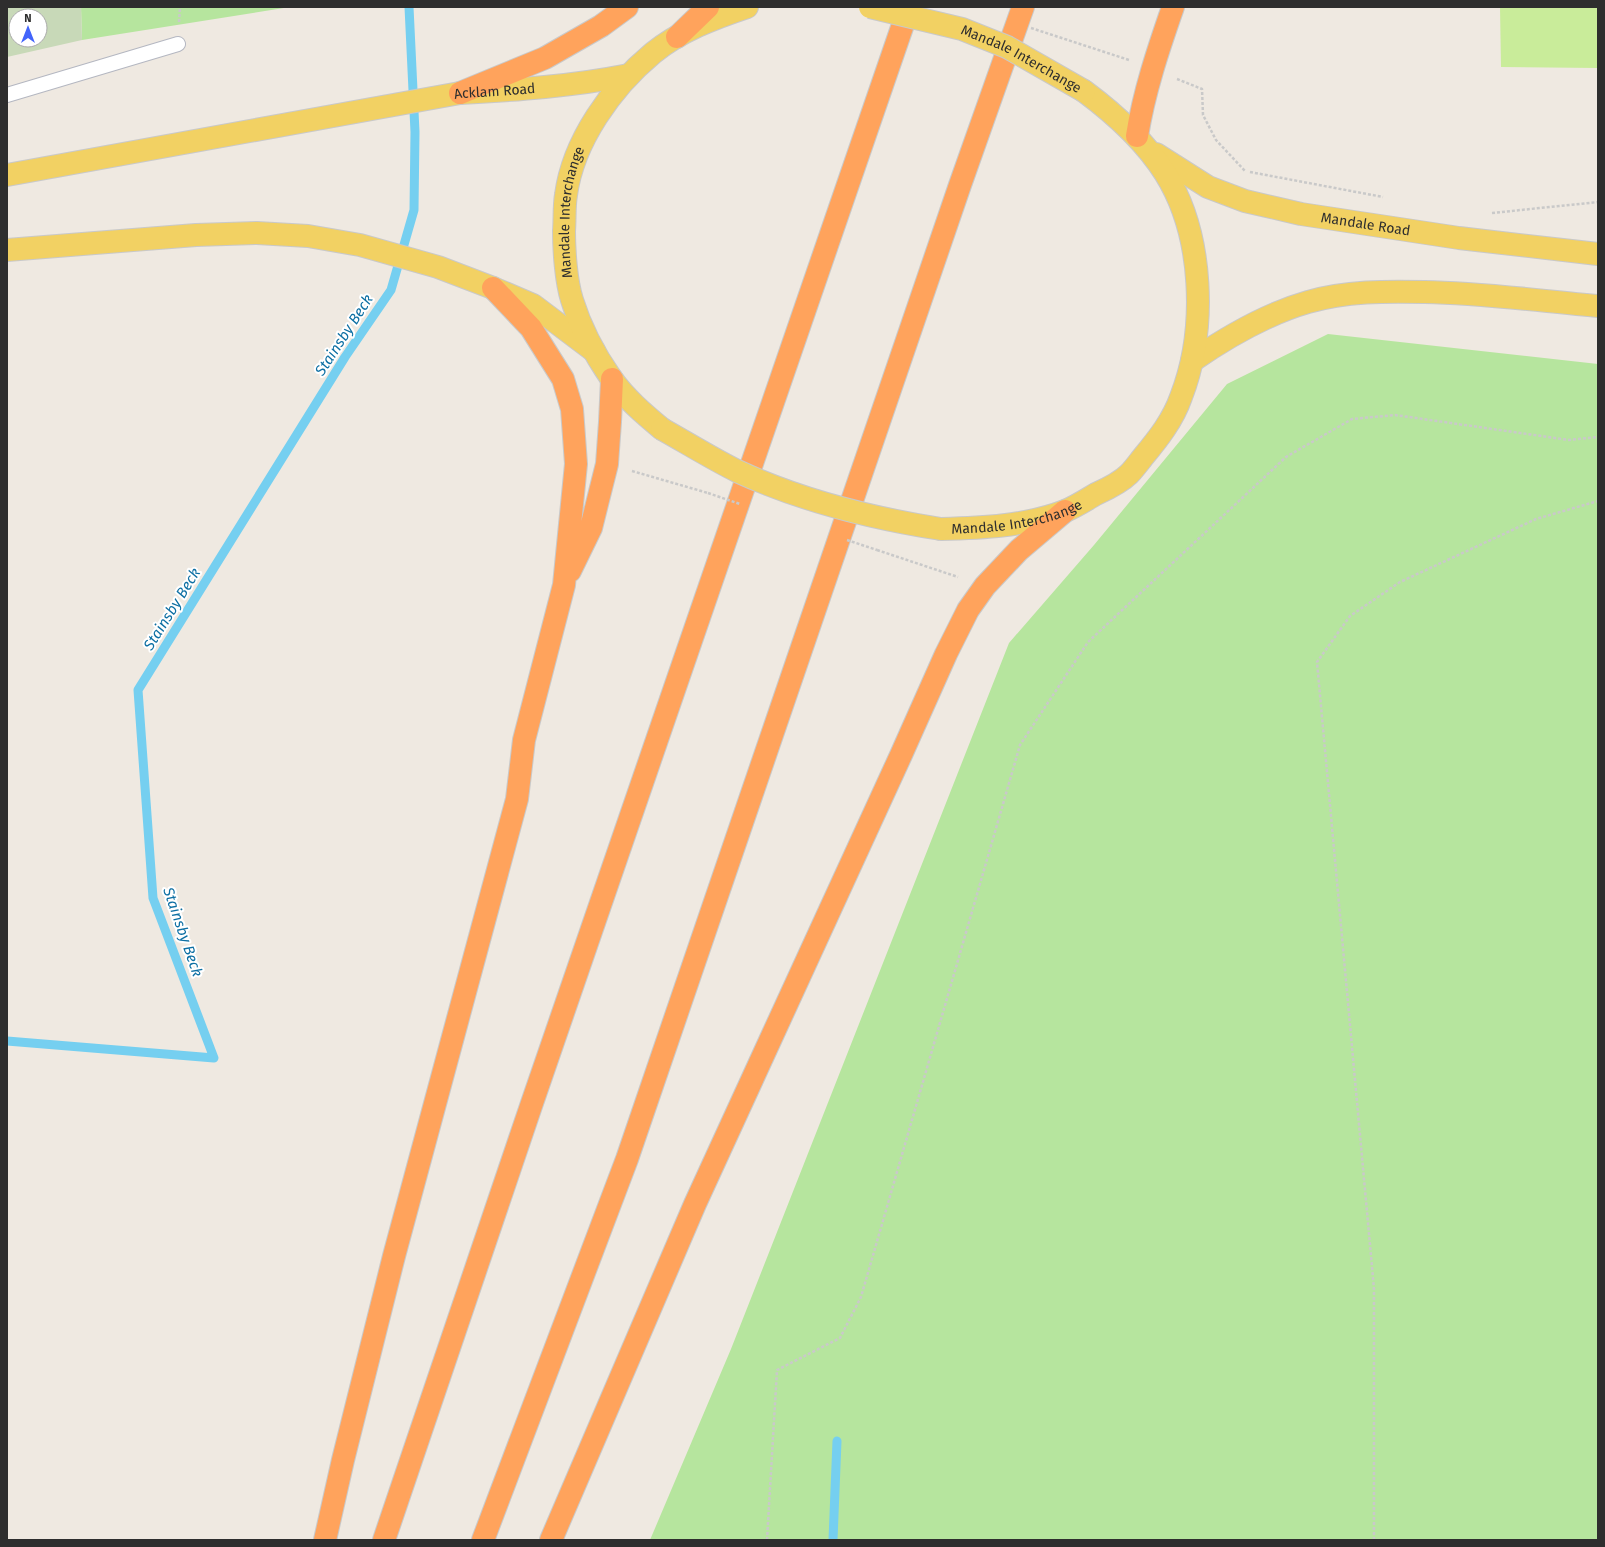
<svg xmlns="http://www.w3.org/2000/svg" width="1605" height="1547" font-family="'Fira Sans',sans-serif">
	<rect width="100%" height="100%" fill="#efe9e1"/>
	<!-- green -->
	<path fill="#b6e59e" d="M81,7H290L82,40Z
		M1328,334L1598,364V1540H650L731,1349L1009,643L1094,545L1227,384Z"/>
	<!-- cemetery -->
	<path fill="#c8d9b8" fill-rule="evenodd" d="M7,7H81L82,40L7,57ZM16,16H40V40H16Z"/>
	<!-- pitch -->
	<path fill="#c9ec9a" d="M1500,7H1598V68L1501,67Z"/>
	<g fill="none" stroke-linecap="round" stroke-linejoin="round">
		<!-- stream -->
		<path stroke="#75cff0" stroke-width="9" d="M7,1041L214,1058L153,898L138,690L345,357L391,290L414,210L415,132L409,7
			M833,1540L837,1441"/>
		<!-- lane casing -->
		<g stroke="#b4b7c1" stroke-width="16">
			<path id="lane" d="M7,95L178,44"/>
		</g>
		<!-- primary casing -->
		<g stroke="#c9c9c9" stroke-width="24">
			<g id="primary">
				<path id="s1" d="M1156,154L1208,187L1245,201L1301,214L1459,238L1598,254"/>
				<path id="s2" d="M7,175L460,93C517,90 573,86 629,75"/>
				<path d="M7,250L196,235L257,233L308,236L360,245L438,267L493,288L533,305L594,351"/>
				<path d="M1192,361C1227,337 1266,314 1308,302C1346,291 1386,291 1425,292C1483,293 1541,301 1598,306"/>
				<path id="s3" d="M662,429C644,414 625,398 611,378C595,355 580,326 572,300C566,281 564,250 564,231C565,219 564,206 566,195C573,141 612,87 653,53C680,31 714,18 747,7"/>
				<path id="s4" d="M941,529C982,528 1026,526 1065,511C1075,507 1086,500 1096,494C1107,489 1121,482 1129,474C1134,469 1139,462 1143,457C1158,439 1173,420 1181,397C1207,330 1204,235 1165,173C1144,140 1115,114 1084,91"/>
			</g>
		</g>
		<!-- highway casing -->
		<g stroke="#c9c9c9" stroke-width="24">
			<path id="highway" d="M677,37L708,7
				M460,93L545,58L601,26L627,7
				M1137,136C1144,92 1158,50 1173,7
				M570,571L591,528L607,464L610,422L612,379
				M325,1540L343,1460L394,1256L517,799L524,740L564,585L576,464L572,409L563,379L531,328L493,288
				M384,1540L531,1106L909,7
				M483,1540L627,1159L960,185L1023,7
				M551,1540L695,1204L901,755L946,654L968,610L985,586L1019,550L1065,511"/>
		</g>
		<!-- path -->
		<path stroke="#c9c9c9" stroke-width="2.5" stroke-dasharray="3 2" stroke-linecap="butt" d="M179,22L180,7
			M1177,79L1202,89L1203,115L1216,140L1245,171
			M1250,172L1383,197
			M1492,213L1598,202
			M632,471L708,493
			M877,550L958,577
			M767,1540L777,1370L840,1338L861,1297L1020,745L1088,642L1286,457L1352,419L1395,415L1569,440L1598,437
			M1374,1540V1289L1317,662L1350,616L1400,582L1536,519L1598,501"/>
		<!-- lane -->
		<use href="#lane" stroke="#fff" stroke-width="14"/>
		<!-- primary -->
		<use href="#primary" stroke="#f2d163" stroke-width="22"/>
		<!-- highway -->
		<use href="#highway" stroke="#ffa35c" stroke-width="22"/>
		<!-- primary-bridge casing -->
		<g stroke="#c9c9c9" stroke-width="24" stroke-linecap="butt">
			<g id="primary-bridge">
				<path id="s5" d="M870,7L962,29L1007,47L1084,91"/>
				<path d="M662,429C687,443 711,458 737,471C802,501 870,518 941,529"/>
			</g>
		</g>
		<!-- path-bridge -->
		<path stroke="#c9c9c9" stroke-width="2.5" stroke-dasharray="3 2" stroke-linecap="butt" d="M1031,28L1129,60
			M708,493L740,504
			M847,540L877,550"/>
		<!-- primary-bridge -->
		<use href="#primary-bridge" stroke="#f2d163" stroke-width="22"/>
	</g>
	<g text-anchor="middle" stroke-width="4" stroke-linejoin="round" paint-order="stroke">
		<!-- street labels -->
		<g font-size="14" fill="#2e2e2e" stroke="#fff">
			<text dy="5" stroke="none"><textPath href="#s5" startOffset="161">Mandale Interchange</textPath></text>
			<text dy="5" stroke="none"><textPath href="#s2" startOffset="495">Acklam Road</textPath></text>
			<text dy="5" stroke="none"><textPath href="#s3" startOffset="249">Mandale Interchange</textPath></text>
			<text dy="5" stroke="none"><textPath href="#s1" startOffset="224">Mandale Road</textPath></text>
			<text dy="5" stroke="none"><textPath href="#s4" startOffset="77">Mandale Interchange</textPath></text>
		</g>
		<!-- water labels -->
		<g font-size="15" font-style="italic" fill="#0d6fa3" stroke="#fff">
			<text transform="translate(344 335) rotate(-57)" y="5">Stainsby Beck</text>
			<text transform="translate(172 609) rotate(-58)" y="5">Stainsby Beck</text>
			<text transform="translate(183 932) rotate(71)" y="5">Stainsby Beck</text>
		</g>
	</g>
	<!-- border -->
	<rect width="1605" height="1547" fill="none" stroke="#2e2e2e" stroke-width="16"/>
	<!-- north arrow -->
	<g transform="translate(28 28)"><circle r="19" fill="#ffffff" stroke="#ababab"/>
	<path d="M0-3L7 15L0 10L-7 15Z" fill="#4264fb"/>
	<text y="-6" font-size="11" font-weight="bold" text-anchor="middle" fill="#2e2e2e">N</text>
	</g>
</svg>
